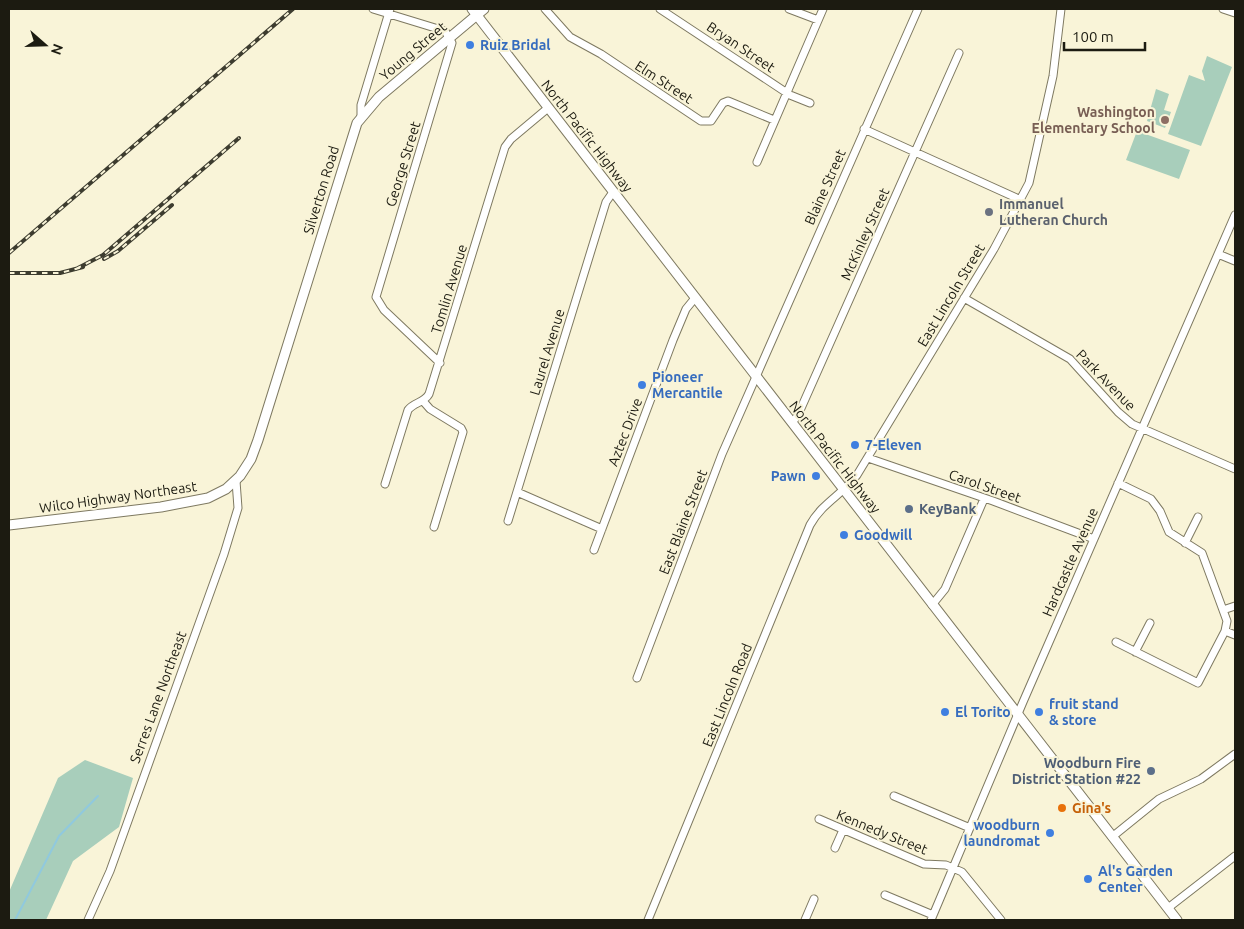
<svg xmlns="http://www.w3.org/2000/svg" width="1244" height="929" font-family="Ubuntu,sans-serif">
	<rect width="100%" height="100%" fill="#f9f4d8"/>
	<!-- green -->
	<path fill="#a8cebb" d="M1207,56L1232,67L1201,146L1168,134L1189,75L1205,81L1202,71Z
		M1156,89L1169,94L1164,110L1171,112L1165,128L1147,121Z
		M1137,131L1190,150L1179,179L1126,160Z
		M85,760L133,778L119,827L73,861L46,920H9V892L58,778Z"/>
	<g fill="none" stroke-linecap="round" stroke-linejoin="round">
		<!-- stream -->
		<path stroke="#90c9de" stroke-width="2" d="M15,920L59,836L98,796"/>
		<!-- minor casing -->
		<g stroke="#7e7961" stroke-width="9">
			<path id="minor" d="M373,9L445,31L452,43L376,297L384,310L440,363
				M545,9L570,37L601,54L701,121H711L723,103L728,101L774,120
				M660,9L790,95L810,103
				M789,9L818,20
				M1223,9L1235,13
				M361,116V105L390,9
				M864,129L1021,200
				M757,162L823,9
				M1218,254L1235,261
				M964,298L1070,359L1118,412L1132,424L1235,469
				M423,401L430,409L461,428L463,432L434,527
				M792,423L798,415L959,53
				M868,458L993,501L1094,539
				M1118,483L1151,499L1160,511L1169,532L1202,553L1227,621L1225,631L1235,635
				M385,484L408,410C414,402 424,403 429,394L505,147L511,139L548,108
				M517,492L602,529
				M508,521L606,202L613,192
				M1185,543L1198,517
				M594,550L673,340L686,309L695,298
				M932,605L945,589L984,499
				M1223,610L1235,606
				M1116,642L1198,683L1225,631
				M1135,652L1150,623
				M637,678L722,454L918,9
				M894,796L970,828
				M819,819L924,864L946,865L962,872L1001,920
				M1112,837L1159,799L1201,779L1235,754
				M835,848L843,830
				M885,895L933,915
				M1168,908L1235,856
				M88,920L110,871L224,554L238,508L236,481
				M648,920L810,525C822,503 843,494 857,475L994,249L1029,183L1053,76L1061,9
				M805,920L814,899
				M931,920L1023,702L1235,215"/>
		</g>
		<!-- major casing -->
		<g stroke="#7e7961" stroke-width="11">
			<path id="major" d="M472,9L1177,920
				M9,525L161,507L208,498L226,489L240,476L251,459L258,440L357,123L379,97L484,9"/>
		</g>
		<!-- minor -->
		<use href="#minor" stroke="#fff" stroke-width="7"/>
		<!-- major -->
		<use href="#major" stroke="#fff" stroke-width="9"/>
		<!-- rail casing -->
		<g stroke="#3d3c2f" stroke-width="4">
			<path id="rail" d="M9,253L293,9
				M104,259L118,251L172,205
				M76,269L103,255L239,138
				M9,273H60L83,267"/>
		</g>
		<!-- rail -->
		<use href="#rail" stroke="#f9f4d8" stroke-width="2" stroke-dasharray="5.5" stroke-linecap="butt"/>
	</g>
	<!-- markers -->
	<g fill="#3f7fe0" stroke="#f9f4d8" stroke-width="2">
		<circle cx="470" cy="45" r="5"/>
		<circle cx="642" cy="385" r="5"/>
		<circle cx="855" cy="445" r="5"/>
		<circle cx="816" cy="476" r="5"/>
		<circle cx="844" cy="535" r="5"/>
		<circle cx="945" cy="712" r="5"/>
		<circle cx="1039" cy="712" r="5"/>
		<circle cx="1050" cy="833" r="5"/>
		<circle cx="1088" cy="879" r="5"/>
	</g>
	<circle fill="#8d6e63" stroke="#f9f4d8" stroke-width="2" cx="1165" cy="120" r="5"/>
	<circle fill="#6b7280" stroke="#f9f4d8" stroke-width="2" cx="989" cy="212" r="5"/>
	<g fill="#5c6f8a" stroke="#f9f4d8" stroke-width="2">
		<circle cx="909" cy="509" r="5"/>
		<circle cx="1151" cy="771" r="5"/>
	</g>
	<circle fill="#e8710a" stroke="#f9f4d8" stroke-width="2" cx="1062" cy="808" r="5"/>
	<g text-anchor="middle" stroke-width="4" stroke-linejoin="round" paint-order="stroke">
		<!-- shop labels -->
		<g font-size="14" font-weight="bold" fill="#366cbe" stroke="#f9f4d8" text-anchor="start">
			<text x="480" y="50">Ruiz Bridal</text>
			<text x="652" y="382">Pioneer<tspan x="652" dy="16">Mercantile</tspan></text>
			<text x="865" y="450">7-Eleven</text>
			<text x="806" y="481" text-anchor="end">Pawn</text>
			<text x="854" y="540">Goodwill</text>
			<text x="1049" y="709">fruit stand<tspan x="1049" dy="16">&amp; store</tspan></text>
			<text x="955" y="717">El Torito</text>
			<text x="1040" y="830" text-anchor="end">woodburn<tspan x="1040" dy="16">laundromat</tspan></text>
			<text x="1098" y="876">Al's Garden<tspan x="1098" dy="16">Center</tspan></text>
		</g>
		<!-- street labels -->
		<g font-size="14" fill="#1c1b11" stroke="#f9f4d8">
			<text transform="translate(741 47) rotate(34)" y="5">Bryan Street</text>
			<text transform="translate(413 51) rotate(-40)" y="5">Young Street</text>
			<text transform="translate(664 82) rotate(33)" y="5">Elm Street</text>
			<text transform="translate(587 136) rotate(52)" y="5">North Pacific Highway</text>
			<text transform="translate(403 164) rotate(-73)" y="5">George Street</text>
			<text transform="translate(825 187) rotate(-66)" y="5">Blaine Street</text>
			<text transform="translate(321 190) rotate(-73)" y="5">Silverton Road</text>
			<text transform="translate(865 234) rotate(-66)" y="5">McKinley Street</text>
			<text transform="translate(449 289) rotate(-73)" y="5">Tomlin Avenue</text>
			<text transform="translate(951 295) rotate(-59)" y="5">East Lincoln Street</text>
			<text transform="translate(547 352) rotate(-73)" y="5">Laurel Avenue</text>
			<text transform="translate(1106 380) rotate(46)" y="5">Park Avenue</text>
			<text transform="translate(625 432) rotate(-69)" y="5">Aztec Drive</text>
			<text transform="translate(835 457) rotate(52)" y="5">North Pacific Highway</text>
			<text transform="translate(985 486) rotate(19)" y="5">Carol Street</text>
			<text transform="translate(118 497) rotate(-8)" y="5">Wilco Highway Northeast</text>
			<text transform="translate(683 522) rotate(-69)" y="5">East Blaine Street</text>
			<text transform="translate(1070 562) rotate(-66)" y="5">Hardcastle Avenue</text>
			<text transform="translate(727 695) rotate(-68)" y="5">East Lincoln Road</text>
			<text transform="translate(158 697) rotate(-70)" y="5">Serres Lane Northeast</text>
			<text transform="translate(882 832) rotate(22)" y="5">Kennedy Street</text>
		</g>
		<!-- education labels -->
		<g font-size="14" font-weight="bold" fill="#785e54" stroke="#f9f4d8" text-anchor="end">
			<text x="1155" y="117">Washington<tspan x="1155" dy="16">Elementary School</tspan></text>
		</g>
		<!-- worship labels -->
		<g font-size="14" font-weight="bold" fill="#5b616d" stroke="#f9f4d8" text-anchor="start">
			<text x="999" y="209">Immanuel<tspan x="999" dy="16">Lutheran Church</tspan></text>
		</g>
		<!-- service labels -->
		<g font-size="14" font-weight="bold" fill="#4e5e75" stroke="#f9f4d8" text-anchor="start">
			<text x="919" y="514">KeyBank</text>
			<text x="1141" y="768" text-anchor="end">Woodburn Fire<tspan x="1141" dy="16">District Station #22</tspan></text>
		</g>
		<!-- food labels -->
		<g font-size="14" font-weight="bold" fill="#c56008" stroke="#f9f4d8" text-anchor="start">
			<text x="1072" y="813">Gina's</text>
		</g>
	</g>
	<!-- border -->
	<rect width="1244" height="929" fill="none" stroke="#1c1b11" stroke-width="20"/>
	<!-- north arrow -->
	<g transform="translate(45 45) rotate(110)" stroke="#f9f4d8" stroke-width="4" paint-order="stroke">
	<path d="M0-4L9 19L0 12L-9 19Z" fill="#1c1b11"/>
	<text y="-8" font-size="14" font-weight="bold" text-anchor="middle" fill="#1c1b11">N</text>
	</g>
	<!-- scale -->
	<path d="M1064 42v8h81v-8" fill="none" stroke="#1c1b11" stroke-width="2.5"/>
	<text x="1072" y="42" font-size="15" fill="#1c1b11" stroke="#f9f4d8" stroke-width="4" paint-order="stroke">100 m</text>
</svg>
